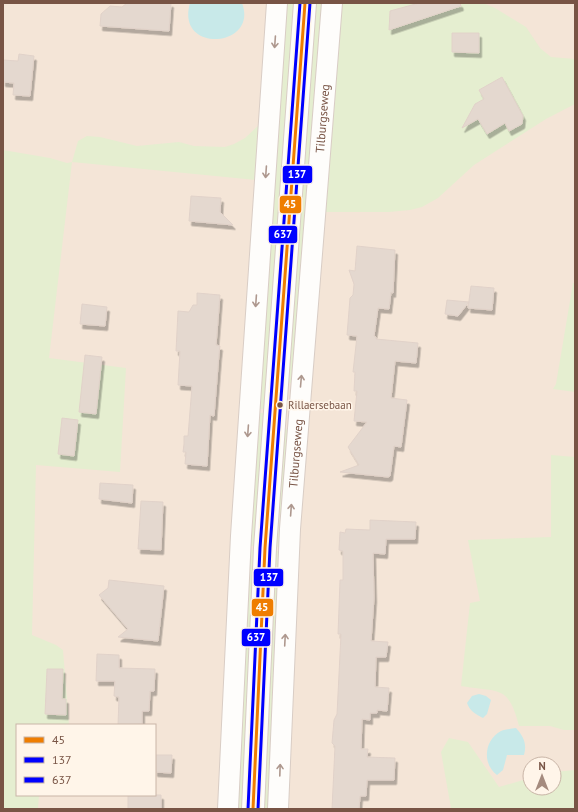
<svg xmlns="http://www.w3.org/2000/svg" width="578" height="812" font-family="'PT Sans',sans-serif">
	<defs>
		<filter id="shadow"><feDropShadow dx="2.5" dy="4.5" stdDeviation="0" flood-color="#0004"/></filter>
	</defs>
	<rect width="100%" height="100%" fill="#f8f0e7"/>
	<!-- residential -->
	<path fill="#f4e5d7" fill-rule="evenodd" d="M3,3H575V809H3ZM17,725H155V795H17ZM530,764H554V788H530Z"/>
	<!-- green -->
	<path fill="#e5eed0" d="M287,3H295L264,409H259Z
		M315,3H322L292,383H287Z
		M341,3H483L495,8L526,27L540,48L551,57L575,59V104L546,119L474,165L438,198L422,207L410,210L389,212H320Z
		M260,124L257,180L72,162L49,358L126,368L120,472L36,465L32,635L56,645L63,650L69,725H17V795H39L38,809H3V150L50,158L67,163L72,162L78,141L87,136L100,137L137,146L179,142L194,146L225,147L234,144L245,138Z
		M573,283H575V392L553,389L556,384Z
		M258,413H264L255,546H249Z
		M283,429H292L287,437L280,547H275Z
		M551,455L575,457V730H564L550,726H519C508,683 498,693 461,686L470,603L480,601L468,540L551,537Z
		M249,550H255L243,809H233Z
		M275,551H280L269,809H263Z
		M449,738L468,742L499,787L530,778V788H554V772L575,770V809L451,808L441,752Z"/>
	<!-- water -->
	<path fill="#c8e9e9" d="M190,3H242C259,48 175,54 190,3Z
		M479,694L486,696L491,700L487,714L483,718C475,714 470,711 467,703L472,696Z
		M516,728C524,737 527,744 524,755H507L503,770L497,775C482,764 484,740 501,731C505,729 511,729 516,728Z"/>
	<!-- building -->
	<path fill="#e4d8cf" stroke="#e1d2c9" filter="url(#shadow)" d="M127,3H171L169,31L100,26L101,14L110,6L122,7Z
		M419,3H460L461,6L389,30L390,11Z
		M452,33H479V53L452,52Z
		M19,54L34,56L30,96L13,95L14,83L3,82V60L18,61Z
		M502,77L523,116L522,124L509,131L505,123L487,134L478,119L462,128L475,104L484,99L479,90Z
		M191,196L221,198L220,212L233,225L189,221Z
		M357,246L395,250L393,293L391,292L389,309L378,308L374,336L376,337V339L418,343L416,363L395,361L391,398L407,400L401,447L394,446L390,476L388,477L340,472L359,465L348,447L367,422L354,421L357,391H354L355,372H353L357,336L347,335L350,298L353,295L354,284L349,270L355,271Z
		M471,286L494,288L492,310L468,308Z
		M197,293L220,295L216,345L220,346L219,354L214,416L210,415L207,466L185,464L186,452H183L184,444V436H188L192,386L178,385L180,351H176L178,311L189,312L193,305H197Z
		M447,300L469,302L458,316L445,314Z
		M82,304L107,307L105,326L80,324Z
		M85,355L102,357L96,414L79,412Z
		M62,418L78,420L74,456L58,454Z
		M100,483L133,485L132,503L99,499Z
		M141,501L163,502L161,550L138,549Z
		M370,520L416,522L415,539H386L385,554L373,553L374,598L371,641L388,642L386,657H376L375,687L389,688L387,711L377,710V713H370V720L362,719L361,749H368L367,757L395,758L394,780H367L366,796H360L359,809H332L335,746L332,743L334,720L337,714L341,634H338L340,580H343V551L339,550L340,532L345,533L346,529L370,530Z
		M109,580L164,586L158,641L118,637L128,629L99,595L108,588Z
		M97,654L119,655V668L155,669L154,691H150L149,711H142V724L118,725L119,697L114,696L115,681H96Z
		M47,669H63L62,699H66V715L45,714Z
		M155,755H172L171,773L155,772Z
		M128,795H161V809H128Z"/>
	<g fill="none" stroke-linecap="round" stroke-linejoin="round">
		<!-- minor casing -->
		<g stroke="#d9cdc5" stroke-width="22">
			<g id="minor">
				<path d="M228,809L241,536L277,3"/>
				<path id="s1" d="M278,809L290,529L332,3"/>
			</g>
		</g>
		<!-- tertiary casing -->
		<g stroke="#d9cdc5" stroke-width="24">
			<path id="tertiary" d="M253,809L265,548L305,3"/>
		</g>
		<!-- minor -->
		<use href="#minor" stroke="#fefdfb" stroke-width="20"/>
		<!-- tertiary -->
		<use href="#tertiary" stroke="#fefdfb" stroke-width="22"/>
		<!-- bus-1 casing -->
		<g stroke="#fff5e9" stroke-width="6">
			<path id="bus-1" d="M253,809L265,548L305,3"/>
		</g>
		<!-- bus-2 casing -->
		<g stroke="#fff5e9" stroke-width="6">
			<path id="bus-2" d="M258,809L270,548L310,3"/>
		</g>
		<!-- bus-3 casing -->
		<g stroke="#fff5e9" stroke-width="6">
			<path id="bus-3" d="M248,809L260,548L300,3"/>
		</g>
		<!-- bus-1 -->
		<use href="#bus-1" stroke="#ef7d00" stroke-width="3"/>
		<!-- bus-2 -->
		<use href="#bus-2" stroke="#00f" stroke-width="3"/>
		<!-- bus-3 -->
		<use href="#bus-3" stroke="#00f" stroke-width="3"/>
	</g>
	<!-- one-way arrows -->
	<defs><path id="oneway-shaft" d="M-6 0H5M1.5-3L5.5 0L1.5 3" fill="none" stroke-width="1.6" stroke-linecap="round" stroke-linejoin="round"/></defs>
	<g stroke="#ae988e">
		<use href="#oneway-shaft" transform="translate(275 42) rotate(94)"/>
		<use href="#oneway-shaft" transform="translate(266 172) rotate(94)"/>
		<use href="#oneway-shaft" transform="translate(256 301) rotate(94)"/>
		<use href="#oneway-shaft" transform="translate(301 381) rotate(-85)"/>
		<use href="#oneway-shaft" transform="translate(248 431) rotate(94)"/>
		<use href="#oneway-shaft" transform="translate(291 510) rotate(-86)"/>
		<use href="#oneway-shaft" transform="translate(285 640) rotate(-87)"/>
		<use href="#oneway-shaft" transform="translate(280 770) rotate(-88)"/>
	</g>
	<!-- markers -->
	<circle fill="#785445" stroke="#fff5e9" stroke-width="1.5" cx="280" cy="405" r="3.5"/>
	<g text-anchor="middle" stroke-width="3" stroke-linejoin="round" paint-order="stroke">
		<!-- bus labels -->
		<g font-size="11" fill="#785445" stroke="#fff5e9" text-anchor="start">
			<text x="288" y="409">Rillaersebaan</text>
		</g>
		<!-- street labels -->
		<g font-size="12" fill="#785445" stroke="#fff5e9">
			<text dy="4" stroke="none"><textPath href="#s1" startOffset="692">Tilburgseweg</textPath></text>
			<text dy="4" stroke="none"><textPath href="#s1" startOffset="356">Tilburgseweg</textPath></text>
		</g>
	</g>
	<g stroke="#fff5e9" stroke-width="1.5">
		<rect x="282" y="165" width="31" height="19" rx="4" fill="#00f"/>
		<rect x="279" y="195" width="23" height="19" rx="4" fill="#ef7d00"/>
		<rect x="268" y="225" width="30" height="19" rx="4" fill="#00f"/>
		<rect x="253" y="568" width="31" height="19" rx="4" fill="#00f"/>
		<rect x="251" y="598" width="23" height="19" rx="4" fill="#ef7d00"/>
		<rect x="241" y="628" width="30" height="19" rx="4" fill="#00f"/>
	</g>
	<g font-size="11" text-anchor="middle" font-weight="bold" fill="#fff">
		<text x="297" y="178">137</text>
		<text x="290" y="208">45</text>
		<text x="283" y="238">637</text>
		<text x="269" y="581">137</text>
		<text x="262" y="611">45</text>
		<text x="256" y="641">637</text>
	</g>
	<!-- border -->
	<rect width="578" height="812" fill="none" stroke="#785445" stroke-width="8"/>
	<!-- legend -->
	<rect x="16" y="724" width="140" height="72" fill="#fff5e9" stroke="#c9b5a7"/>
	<rect x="24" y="737" width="20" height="6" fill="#ef7d00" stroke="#c9b5a7"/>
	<text x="52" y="744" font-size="12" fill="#785445">45</text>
	<rect x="24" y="757" width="20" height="6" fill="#0000ff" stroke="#c9b5a7"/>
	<text x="52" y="764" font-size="12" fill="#785445">137</text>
	<rect x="24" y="777" width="20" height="6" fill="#0000ff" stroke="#c9b5a7"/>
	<text x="52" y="784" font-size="12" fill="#785445">637</text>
	<!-- north arrow -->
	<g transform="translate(542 776)"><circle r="19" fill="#fff5e9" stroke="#c9b5a7"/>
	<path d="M0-3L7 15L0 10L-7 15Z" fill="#a58b7e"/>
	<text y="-6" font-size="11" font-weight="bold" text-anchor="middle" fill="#785445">N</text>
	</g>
</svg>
